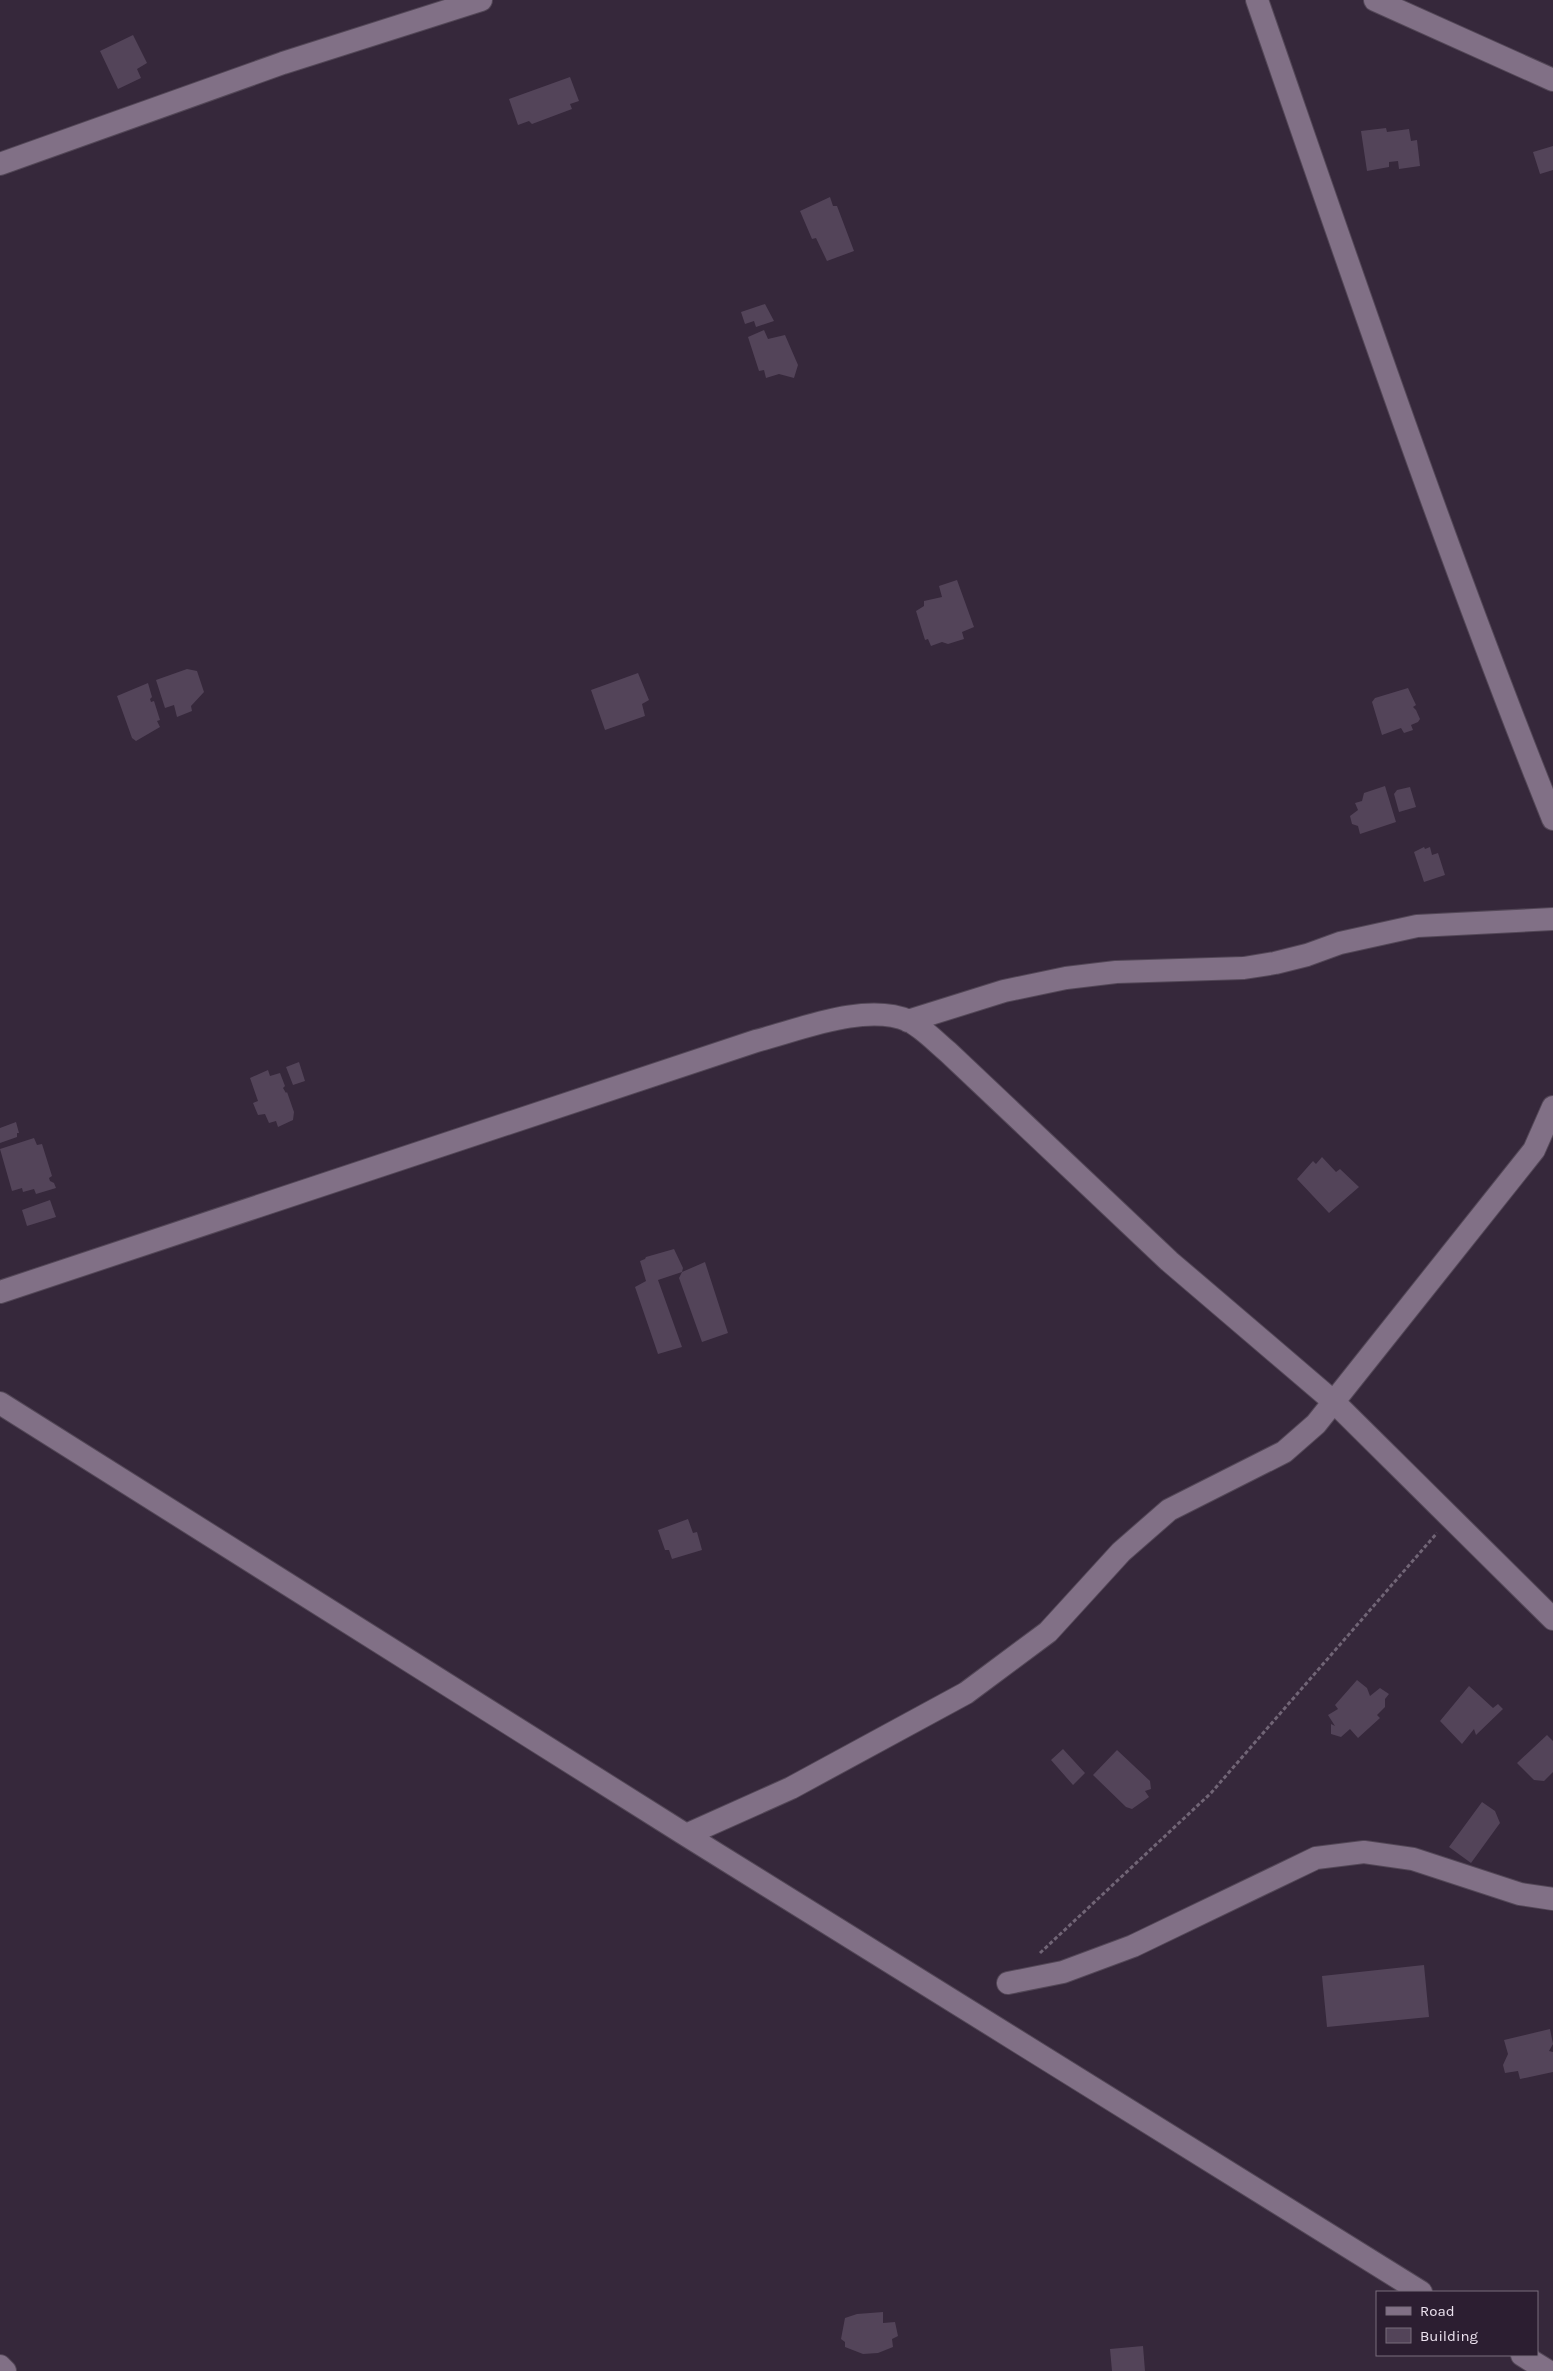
<svg xmlns="http://www.w3.org/2000/svg" width="1553" height="2371" font-family="Karla,sans-serif">
	<rect width="100%" height="100%" fill="#36283b"/>
	<!-- building -->
	<path fill="#534459" d="M133,35L147,63L137,69L141,78L118,89L100,51Z
		M570,77L579,101L570,104L572,109L532,124L529,121L518,125L509,99Z
		M1386,128L1387,132L1409,129L1411,141L1417,140L1420,166L1399,169L1398,161L1389,162V167L1367,171L1361,131Z
		M1553,146V170L1540,174L1533,152Z
		M830,197L833,206H837L854,251L827,261L816,238L812,239L800,211Z
		M765,304L774,321L756,327L754,321L745,324L741,312Z
		M764,330L768,339L785,335L798,365L794,378L779,374L766,378L764,370L759,371L748,337Z
		M957,580L974,627L962,632L964,639L948,644L942,642L931,646L928,639L925,640L916,611L924,606V601L942,597L939,586Z
		M187,669L197,671L204,692L191,706L192,711L177,717L174,705L165,708L156,680Z
		M638,673L649,700L642,704L645,716L605,730L591,690Z
		M148,683L152,697L150,699L151,702L154,701L160,720L157,721L160,727L136,741L132,738L117,696Z
		M1408,688L1416,705L1413,707L1416,710L1420,719L1418,722L1411,725L1413,730L1404,733L1401,728L1382,735L1372,702L1375,698Z
		M1385,786L1396,822L1360,834L1358,826L1352,824L1350,816L1358,810L1355,803L1362,801L1364,793Z
		M1410,787L1416,807L1399,812L1394,794L1397,790Z
		M1424,847L1425,849L1430,847L1432,855L1438,853L1445,875L1424,882L1414,852Z
		M299,1062L305,1081L293,1085L286,1067Z
		M268,1070L270,1076L280,1073L285,1086L283,1088L286,1093L287,1092L294,1112L293,1120L278,1127L276,1121L269,1123L265,1114L258,1115L253,1103L258,1101L250,1078Z
		M16,1122L19,1133H17V1137L0,1143V1128Z
		M34,1138L37,1145L42,1144L52,1176L49,1178L50,1181L54,1183L56,1188L36,1194L34,1189L23,1192L22,1188L12,1191L0,1149Z
		M1322,1157L1336,1172L1340,1169L1359,1187L1329,1213L1297,1179L1313,1161L1316,1164Z
		M50,1200L56,1217L27,1226L22,1210Z
		M674,1249L683,1268L682,1272L705,1262L728,1333L702,1342L679,1278L682,1272L658,1280L682,1347L658,1354L635,1287L646,1281L640,1261L645,1259L646,1257Z
		M688,1519L693,1533L697,1532L702,1550L672,1559L669,1550H665L658,1530Z
		M1357,1680L1367,1688L1370,1696L1380,1688L1389,1694L1385,1699V1707L1377,1715L1380,1718L1358,1738L1350,1729L1341,1737L1331,1734V1724L1335,1726L1328,1715L1338,1709L1335,1705Z
		M1469,1686L1493,1708L1498,1704L1503,1709L1476,1735L1474,1729L1462,1744L1440,1721Z
		M1547,1735L1553,1741V1772L1544,1781L1534,1780L1517,1763Z
		M1063,1749L1085,1773L1073,1785L1051,1760Z
		M1117,1750L1150,1781L1151,1789L1145,1791L1149,1797L1132,1809L1126,1807L1093,1775Z
		M1482,1802L1495,1811L1500,1823L1471,1863L1449,1847Z
		M1424,1965L1429,2017L1327,2027L1322,1976Z
		M1550,2029L1553,2044L1549,2051L1553,2052V2072L1520,2079L1518,2071L1505,2073L1503,2065L1508,2054L1504,2040Z
		M883,2312V2323L895,2322L898,2336L892,2339L893,2347L878,2353L863,2354L845,2347V2342L841,2339L845,2318L857,2314Z
		M1143,2346L1145,2371H1112L1110,2349Z"/>
	<g fill="none" stroke-linecap="round" stroke-linejoin="round">
		<!-- minor casing -->
		<g stroke="#534757" stroke-width="24">
			<path id="minor" d="M1257,0C1352,274 1445,550 1553,819
				M1375,0L1553,80
				M0,164L283,63L481,0
				M908,1021L1004,991L1066,978L1116,972L1244,968L1275,963L1307,955L1340,943L1417,926L1553,919
				M0,1292L756,1041C799,1030 866,1002 909,1021C923,1028 936,1042 948,1052L1169,1261L1334,1402L1553,1619
				M0,1403L686,1835L1421,2292
				M686,1835L791,1788L966,1693L1048,1632L1121,1552L1169,1510L1284,1452L1316,1424L1534,1150L1553,1107
				M1008,1983L1063,1972L1133,1946L1316,1858L1364,1852L1413,1859L1520,1894L1553,1899
				M1522,2355L1548,2371
				M0,2366L5,2371"/>
		</g>
		<!-- path -->
		<path stroke="#716576" stroke-width="3" stroke-dasharray="4 2.5" stroke-linecap="butt" d="M1040,1953L1211,1793L1437,1533"/>
		<!-- minor -->
		<use href="#minor" stroke="#817086" stroke-width="22"/>
	</g>
	<!-- legend -->
	<rect x="1376" y="2291" width="162" height="65" fill="#2c1e31" stroke="#796c7d"/>
	<rect x="1386" y="2307" width="25" height="8" fill="#817086" stroke="#796c7d"/>
	<text x="1420" y="2316" font-size="15" fill="#ece2ef">Road</text>
	<rect x="1386" y="2328" width="25" height="15" fill="#534459" stroke="#796c7d"/>
	<text x="1420" y="2341" font-size="15" fill="#ece2ef">Building</text>
</svg>
